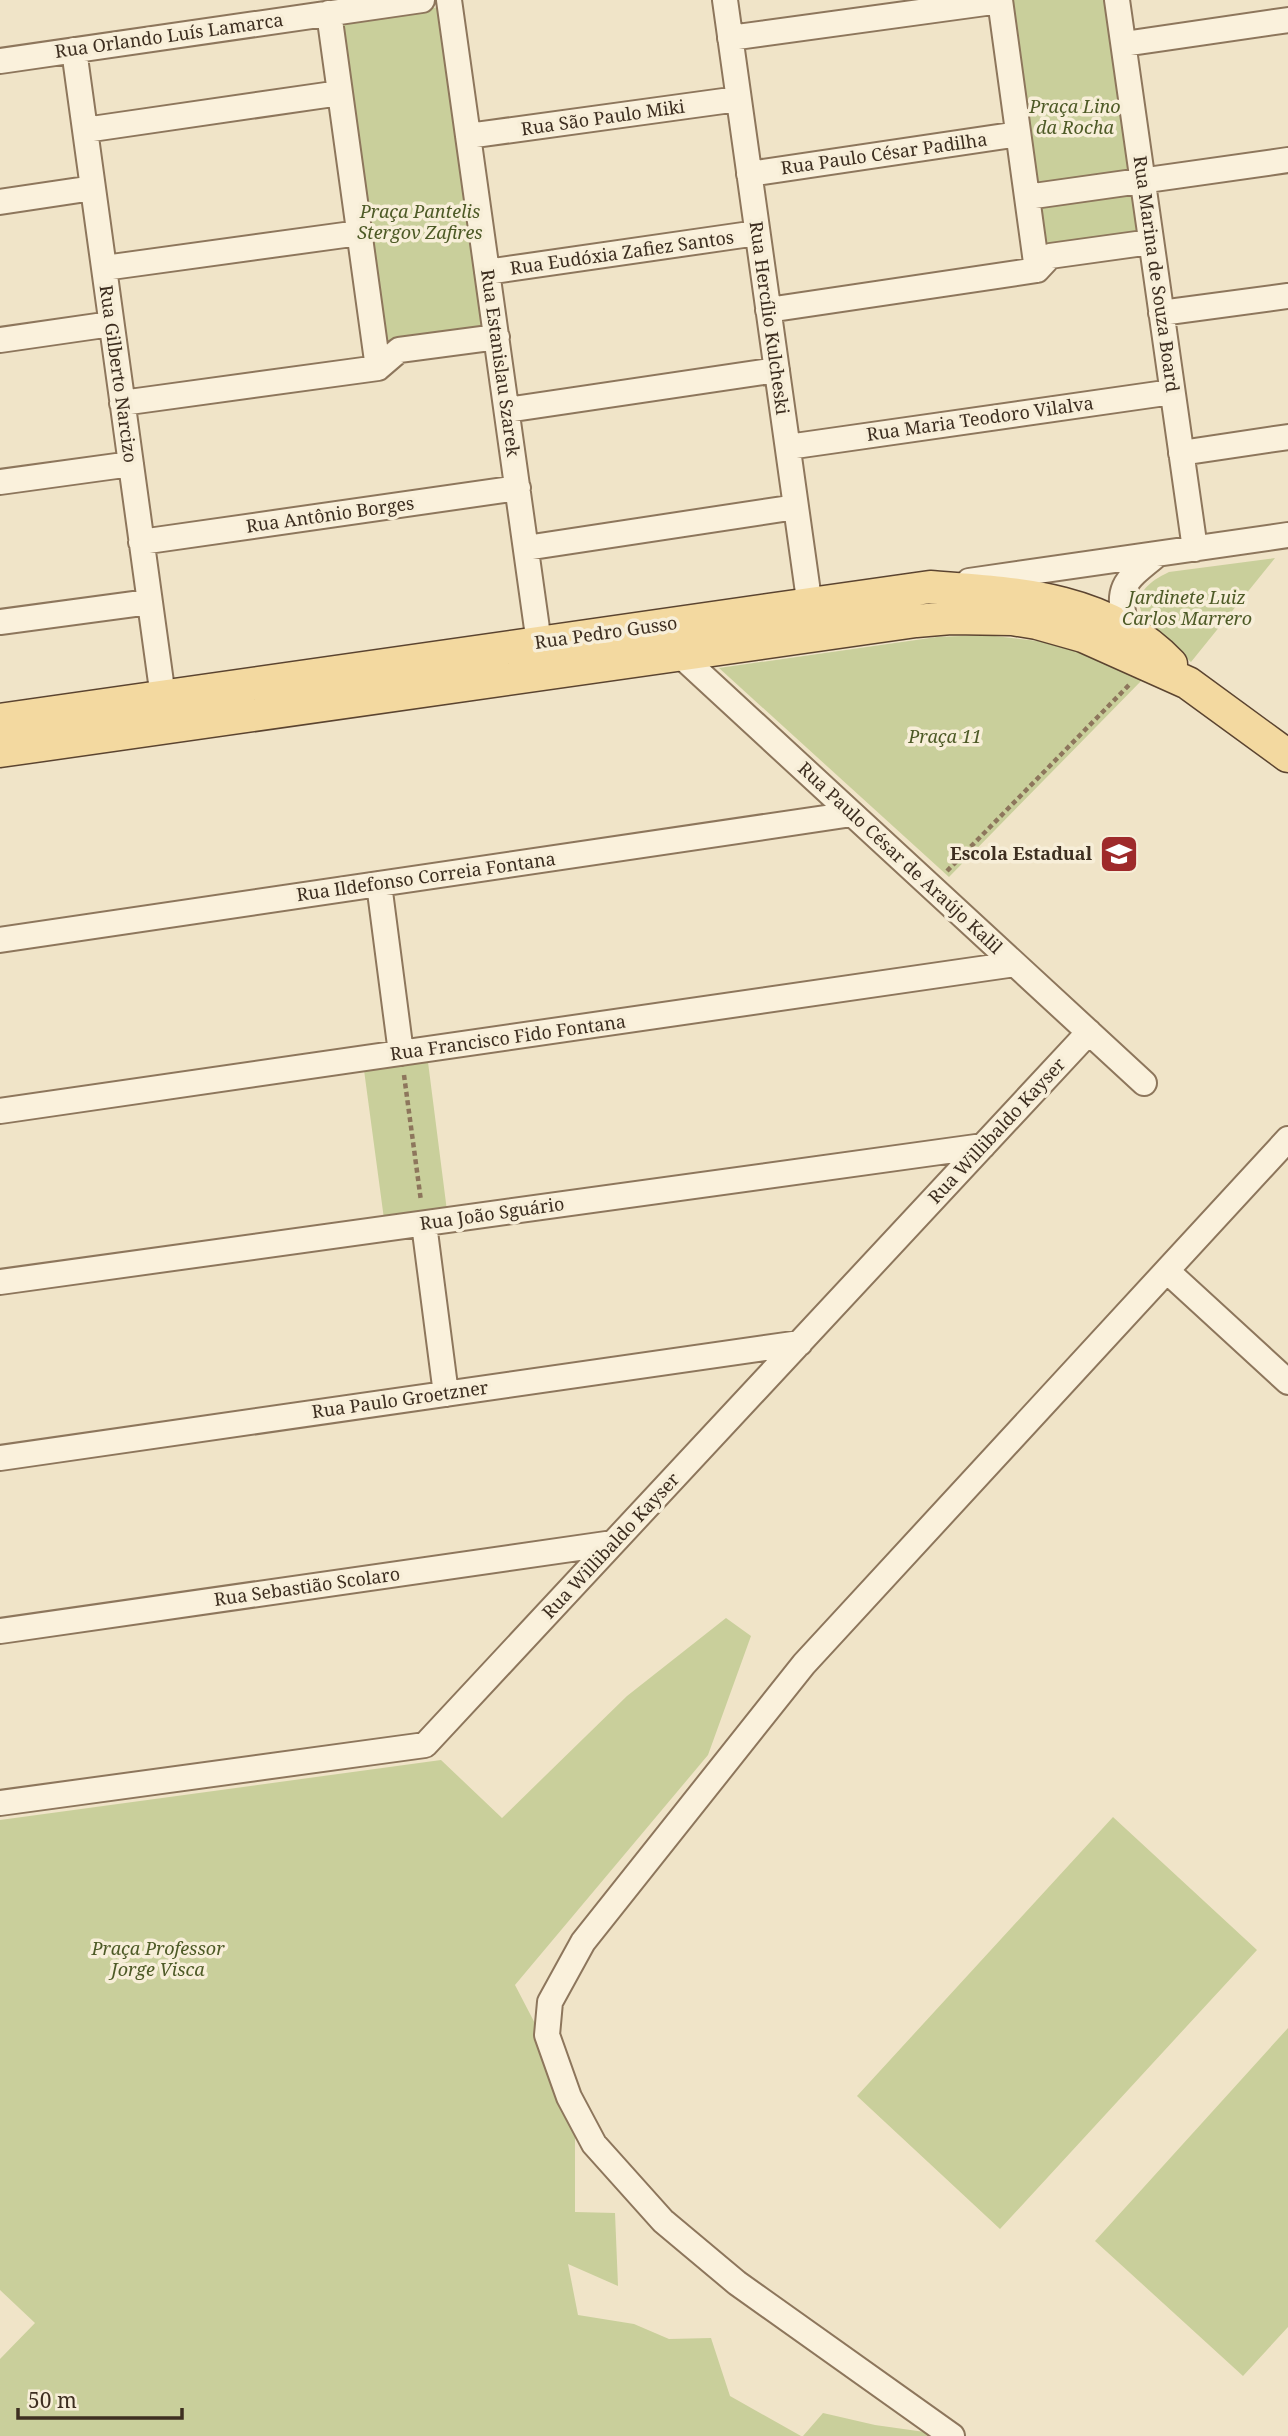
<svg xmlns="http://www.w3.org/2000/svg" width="1288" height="2436" font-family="'Noto Serif',serif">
	<rect width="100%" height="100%" fill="#f0e4c8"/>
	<!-- green -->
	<path fill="#c9cf9b" d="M1008,0H1109L1142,234L1043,248Z
		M440,7L484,329L386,342L342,20Z
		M1275,558L1191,662C1161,636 1105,602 1169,572Z
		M986,635L1046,642L1098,656L1143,679L949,877L719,668L937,637Z
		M428,1062L447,1211L384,1219L364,1070Z
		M726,1618L751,1636L708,1755L515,1985L541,2035L575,2124V2212L615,2213L618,2286L568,2264L578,2315L634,2324L669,2339L711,2338L730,2396L801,2436H0V2359L35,2323L0,2290V1820L441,1760L502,1818L627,1696Z
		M1113,1817L1257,1950L1000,2229L857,2096Z
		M1288,2028V2327L1243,2376L1095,2241Z
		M823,2413L875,2425L939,2434L942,2436H803Z"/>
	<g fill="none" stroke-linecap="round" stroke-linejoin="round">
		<!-- minor casing -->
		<g stroke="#8d765c" stroke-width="28">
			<path id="minor" d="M449,0L539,643
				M725,0L812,621
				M1000,0L1037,270
				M1117,0L1195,549
				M329,13L378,368
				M730,38L1000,1
				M1124,44L1288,20
				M74,50L163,697
				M0,61L422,0
				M85,130L340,93
				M468,136L738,99
				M749,174L1018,134
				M1027,197L1288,160
				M0,202L93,188
				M104,268L359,233
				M487,272L757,233
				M768,310L1037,270L1050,256L1151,242
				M1161,313L1288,296
				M0,340L111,324
				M122,403L378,368L399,350L497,337
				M507,410L777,370
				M788,447L1172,392
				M1181,453L1288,437
				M0,482L131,464
				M141,542L518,488
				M526,548L796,507
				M969,581L1288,535
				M0,622L149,602
				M1127,628C1114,586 1126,580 1158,554
				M678,642L680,655L1144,1083
				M379,884L401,1053
				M0,940L852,814
				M0,1111L1015,964
				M424,1224L446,1394
				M1167,1271L1288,1382
				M0,1282L983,1146
				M0,1458L800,1343
				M0,1631L613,1543
				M0,1803L425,1745L1089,1032
				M952,2436L737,2283L663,2221L594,2144L569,2097L547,2035L550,2002L583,1942L804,1664L1288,1139"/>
		</g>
		<!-- major casing -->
		<g stroke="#5b4430" stroke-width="35">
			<path id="major" d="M0,720L930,587C1016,593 1107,597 1171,664
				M0,751L916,621L951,618L1012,619L1037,623L1083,636L1188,683L1288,756"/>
		</g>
		<!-- path -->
		<path stroke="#8d765c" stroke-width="4.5" stroke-dasharray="5 3.5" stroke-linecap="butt" d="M947,871L1129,685
			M404,1075L421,1201"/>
		<!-- minor -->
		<use href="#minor" stroke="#faf1dc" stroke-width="24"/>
		<!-- major -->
		<use href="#major" stroke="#f3d9a0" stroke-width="32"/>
	</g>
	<!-- icons -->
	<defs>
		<g id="school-square" transform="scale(2.0125)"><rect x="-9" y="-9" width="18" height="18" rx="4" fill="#9e2a2b" stroke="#f7eed8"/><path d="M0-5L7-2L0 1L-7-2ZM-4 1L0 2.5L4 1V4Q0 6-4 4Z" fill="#fff"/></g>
	</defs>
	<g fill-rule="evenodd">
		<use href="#school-square" x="1119" y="854"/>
	</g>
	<g text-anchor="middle" stroke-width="7" stroke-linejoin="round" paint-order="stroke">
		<!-- street labels -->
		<g font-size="18" fill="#3d2e20" stroke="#f7eed8">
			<text transform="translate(169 36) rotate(-8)" y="6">Rua Orlando Luís Lamarca</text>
			<text transform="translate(603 118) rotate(-8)" y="6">Rua São Paulo Miki</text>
			<text transform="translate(884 154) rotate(-8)" y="6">Rua Paulo César Padilha</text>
			<text transform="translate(622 253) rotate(-8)" y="6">Rua Eudóxia Zafiez Santos</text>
			<text transform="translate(1156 274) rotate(82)" y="6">Rua Marina de Souza Board</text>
			<text transform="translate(769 318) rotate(82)" y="6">Rua Hercílio Kulcheski</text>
			<text transform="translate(500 363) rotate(82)" y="6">Rua Estanislau Szarek</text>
			<text transform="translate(118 374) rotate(82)" y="6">Rua Gilberto Narcizo</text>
			<text transform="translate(980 419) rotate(-8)" y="6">Rua Maria Teodoro Vilalva</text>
			<text transform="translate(330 515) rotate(-8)" y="6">Rua Antônio Borges</text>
			<text transform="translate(606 633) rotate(-8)" y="6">Rua Pedro Gusso</text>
			<text transform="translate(900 858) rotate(43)" y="6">Rua Paulo César de Araújo Kalil</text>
			<text transform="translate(426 877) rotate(-8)" y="6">Rua Ildefonso Correia Fontana</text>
			<text transform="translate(508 1038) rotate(-8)" y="6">Rua Francisco Fido Fontana</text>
			<text transform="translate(997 1131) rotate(-47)" y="6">Rua Willibaldo Kayser</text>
			<text transform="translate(492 1214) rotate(-8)" y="6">Rua João Sguário</text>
			<text transform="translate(400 1400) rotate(-8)" y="6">Rua Paulo Groetzner</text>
			<text transform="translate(611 1546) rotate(-47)" y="6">Rua Willibaldo Kayser</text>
			<text transform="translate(307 1587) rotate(-8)" y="6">Rua Sebastião Scolaro</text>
		</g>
		<!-- park labels -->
		<g font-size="18" font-style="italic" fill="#4d5a26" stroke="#f7eed8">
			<text x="1075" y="113">Praça Lino<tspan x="1075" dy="21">da Rocha</tspan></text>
			<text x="420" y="218">Praça Pantelis<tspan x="420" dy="21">Stergov Zafires</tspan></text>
			<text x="1187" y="604">Jardinete Luiz<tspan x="1187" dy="21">Carlos Marrero</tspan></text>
			<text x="945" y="743">Praça 11</text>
			<text x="158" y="1955">Praça Professor<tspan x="158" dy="21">Jorge Visca</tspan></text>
		</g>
		<!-- poi labels -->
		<g font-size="18" font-weight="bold" fill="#3d2e20" stroke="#f7eed8" text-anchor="end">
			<text x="1092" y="860">Escola Estadual</text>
		</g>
	</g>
	<!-- scale -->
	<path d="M18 2408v10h164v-10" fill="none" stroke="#3d2e20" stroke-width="3.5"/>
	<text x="28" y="2408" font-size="21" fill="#3d2e20" stroke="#f7eed8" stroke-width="5" paint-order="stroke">50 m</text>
</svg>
